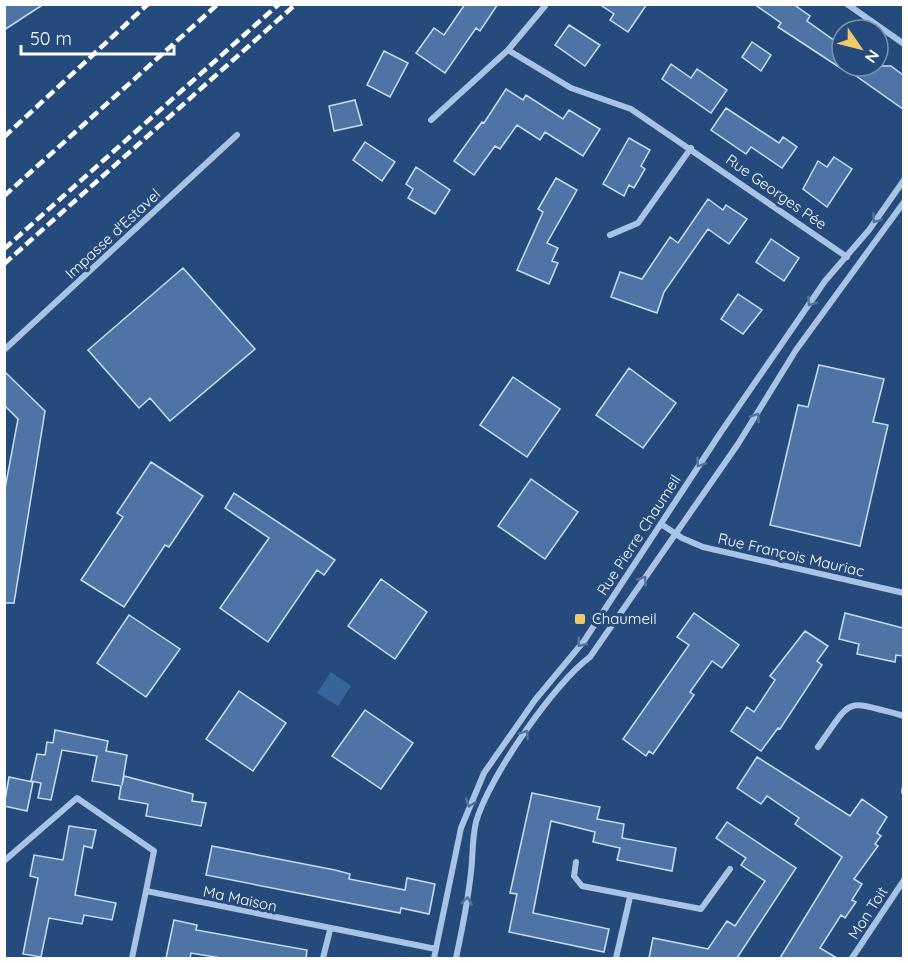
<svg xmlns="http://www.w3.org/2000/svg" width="908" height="963" font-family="Quicksand,sans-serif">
	<rect width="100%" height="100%" fill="#254a7c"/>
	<!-- green -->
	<path fill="#386499" d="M331,672L351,686L338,706L317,693Z"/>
	<!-- building -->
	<path fill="#4d74a4" stroke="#cbdef4" stroke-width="1.5" d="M4,4H44L4,30Z
		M465,4H498L480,31L476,28L445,73L416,53L434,28L444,35Z
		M599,4H647L628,32L610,20L614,14Z
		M754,4H793L810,16L807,21L842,46V69L778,27L781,23Z
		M569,25L600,45L585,66L555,45Z
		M752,42L771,55L761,71L742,57Z
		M384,51L408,63L390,97L367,85Z
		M671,64L691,78L697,69L727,90L711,113L662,79Z
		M842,66H891L903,75V109Z
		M506,89L523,100L526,95L563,119L569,110L600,129L583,156L545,132L540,140L517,125L500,149L495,146L474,175L454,161L482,122L484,123Z
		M355,100L362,125L334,131L329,106Z
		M726,108L779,143L783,137L797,147L782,168L751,147L746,154L711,130Z
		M629,138L650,150L641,166L645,169L634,188L629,185L624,196L603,184Z
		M365,142L395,162L382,181L353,160Z
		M834,157L852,169L827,207L803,189L818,161L827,167Z
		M416,167L450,190L435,214L408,198L413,189L406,184Z
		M556,178L577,190L547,243L558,248L552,261L558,263L549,284L517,270L543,212L538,209Z
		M708,199L723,210L726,205L747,219L729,244L708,229L664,292L657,313L611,297L620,272L642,279L670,237L678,243Z
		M771,239L799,258L784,281L756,262Z
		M183,268L255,349L170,421L150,398L139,408L88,350Z
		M738,294L762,310L743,334L721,319Z
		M819,365L884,379L873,422L888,425L860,546L770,525L798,405L808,407Z
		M629,368L676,403L643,448L596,415Z
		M4,371L45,411L14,603H4V494L18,419L4,405Z
		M513,377L560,409L527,457L480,425Z
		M151,462L203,496L169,547L165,545L124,607L81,580L123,517L117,513Z
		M531,479L578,512L545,559L498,526Z
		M234,493L335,560L324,575L317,570L268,642L220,608L269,538L225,508Z
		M381,579L427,612L395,659L348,626Z
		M694,613L739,645L722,668L712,661L690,692L694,695L653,754L649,751L646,756L623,739L689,645L677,637Z
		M845,613L903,628V656L896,655L895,662L857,654L859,644L839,639Z
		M129,615L180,649L146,697L97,663Z
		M805,631L828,646L817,661L822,665L780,729L778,728L761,751L731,731L747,707L754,712L775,680L770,676Z
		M239,691L286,723L253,771L206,739Z
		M365,710L413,743L381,789L332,756Z
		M55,730L108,741L106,751L127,755L122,785L124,776L193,794L192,801L206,803L201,826L146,816L148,804L119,799L121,786L92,781L97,756L62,750L51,800L38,798L41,783L31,781L37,754L45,755L47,742L53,743Z
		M757,757L850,816L862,799L887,817L877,833L881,836L875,844L878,846L854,879L862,884L852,900L856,902L845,918L841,915L820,948L837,958H780L842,857L795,824L799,818L767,796L761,804L737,788Z
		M9,777L33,782L27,811L4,806Z
		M532,793L600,807L597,819L624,824L622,838L676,848L672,871L617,860L620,848L593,842L595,832L551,821L533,913L609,929L604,952L509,932L517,894L510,893Z
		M727,822L796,868L737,958H649L653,938L708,949L727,921L735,926L765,881L741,865L746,858L716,838Z
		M69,826L96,830L92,848L84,846L75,895L116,903L112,920L84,915L82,924L49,918L41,957L23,954L38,878L30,876L34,855L63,860Z
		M212,846L335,870L350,874L349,879L405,890L407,878L435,884L429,914L401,908L400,913L206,875Z
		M174,920L197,925L196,930L307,950L306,958H221L191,953L190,958H166Z"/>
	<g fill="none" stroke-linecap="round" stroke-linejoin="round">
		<!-- street -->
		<path stroke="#a9c3e5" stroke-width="6" d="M847,4L904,44
			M508,50L545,6
			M431,120L508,50L571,88L631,109L847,257
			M610,235L638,223L691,148
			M4,350L237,135
			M661,524L682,538L703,547L904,593
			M818,747C854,696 843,700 904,716
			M904,790V792
			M4,861L77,798L154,851L146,891
			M576,862L574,876L582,886L701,909L730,869
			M132,958L146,891L436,949
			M323,958L330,930
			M434,958L461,828L484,773L535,700L584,641L721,432L825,281L869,230L904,180
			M456,958C462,930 468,901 471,872C473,856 472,839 476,822C488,779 554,683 590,657L738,444L796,350L904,202
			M616,958L630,897
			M852,958L904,880"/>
		<!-- rail -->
		<path stroke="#fff" stroke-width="4.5" stroke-dasharray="10 4.5" stroke-linecap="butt" d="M4,137L148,4
			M4,196L218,4
			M4,249L279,4
			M4,264L296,4"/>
	</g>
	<!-- one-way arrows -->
	<defs><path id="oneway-chevron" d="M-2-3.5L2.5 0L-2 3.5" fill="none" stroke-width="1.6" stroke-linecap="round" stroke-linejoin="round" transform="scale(1.5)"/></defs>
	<g stroke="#5374a1">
		<use href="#oneway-chevron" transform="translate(876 219) rotate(125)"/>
		<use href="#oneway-chevron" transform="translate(811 302) rotate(125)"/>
		<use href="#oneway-chevron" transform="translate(756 417) rotate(-56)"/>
		<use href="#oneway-chevron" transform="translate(700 463) rotate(124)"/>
		<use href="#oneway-chevron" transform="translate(643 580) rotate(-56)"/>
		<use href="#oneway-chevron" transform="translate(581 643) rotate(129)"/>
		<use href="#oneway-chevron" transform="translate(525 734) rotate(-56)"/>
		<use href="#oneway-chevron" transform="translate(470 803) rotate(111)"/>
		<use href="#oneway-chevron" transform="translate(467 901) rotate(-82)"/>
	</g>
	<!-- markers -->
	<rect fill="#eeca6d" stroke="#254a7c" stroke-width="2" x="574" y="613" width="12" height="12" rx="3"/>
	<g text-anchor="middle" stroke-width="6" stroke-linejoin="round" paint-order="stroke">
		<!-- street labels -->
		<g font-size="15" fill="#fff" stroke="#254a7c">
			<text transform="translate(776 192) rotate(35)" y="5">Rue Georges Pée</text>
			<text transform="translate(113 234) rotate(-43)" y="5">Impasse d'Estavel</text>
			<text transform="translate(639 535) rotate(-57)" y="5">Rue Pierre Chaumeil</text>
			<text transform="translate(791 555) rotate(13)" y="5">Rue François Mauriac</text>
			<text transform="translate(240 899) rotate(12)" y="5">Ma Maison</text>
			<text transform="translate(868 913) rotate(-57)" y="5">Mon Toit</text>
		</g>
		<!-- poi labels -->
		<g font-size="15" fill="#fff" stroke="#254a7c" text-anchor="start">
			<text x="592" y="624">Chaumeil</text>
		</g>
	</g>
	<!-- border -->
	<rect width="908" height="963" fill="none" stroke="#ffffff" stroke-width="12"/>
	<!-- north arrow -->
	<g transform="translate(860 48) rotate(125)"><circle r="28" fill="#254a7c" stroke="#7c92b0" stroke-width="1.5"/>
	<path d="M0-4.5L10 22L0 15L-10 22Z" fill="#eeca6d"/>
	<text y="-9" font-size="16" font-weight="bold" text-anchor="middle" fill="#ffffff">N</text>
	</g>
	<!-- scale -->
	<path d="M21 45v9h153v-9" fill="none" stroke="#ffffff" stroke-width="3"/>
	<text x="30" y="45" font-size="18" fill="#ffffff" stroke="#254a7c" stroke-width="4.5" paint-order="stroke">50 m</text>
</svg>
